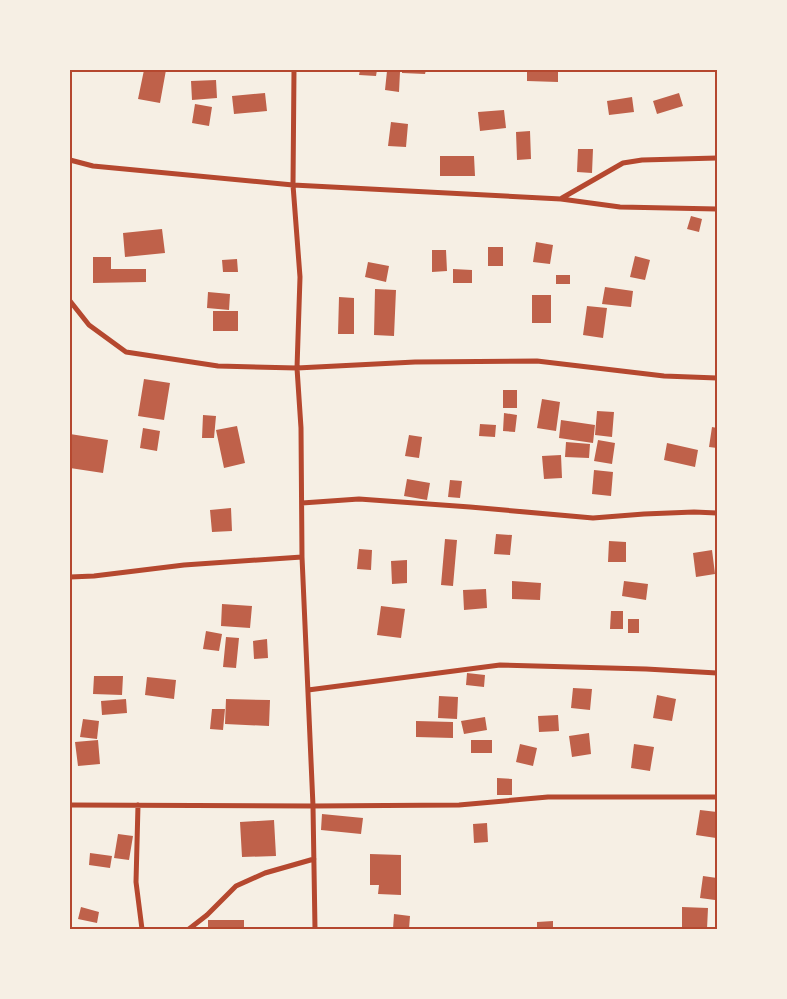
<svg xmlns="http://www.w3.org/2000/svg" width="787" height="999" font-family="Jost,sans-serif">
	<rect width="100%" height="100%" fill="#f6efe4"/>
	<!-- building -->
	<path fill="#bf614a" d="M144,70H166L160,103L138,99Z
		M360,70H377L376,76L359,75Z
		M402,70H426L425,74L402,73Z
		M527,70H558V82L527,81Z
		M387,71L400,72L399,92L385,90Z
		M216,80L217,98L192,100L191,81Z
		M265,93L267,111L234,114L232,96Z
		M679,93L683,106L657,114L653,101Z
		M632,97L634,112L609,115L607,101Z
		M195,104L212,107L209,126L192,123Z
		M504,110L506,128L480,131L478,112Z
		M391,122L408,124L406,147L388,146Z
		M530,131L531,159L517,160L516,132Z
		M578,149H593L592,173L577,172Z
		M440,156H474L475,176H440Z
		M691,216L702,219L699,232L687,229Z
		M162,229L165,253L125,257L123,233Z
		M536,242L553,245L550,264L533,262Z
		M488,247H503V266H488Z
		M432,250H446L447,271L432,272Z
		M635,256L650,260L645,280L630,277Z
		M93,257H111V269H146V282L93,283Z
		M237,259L238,272H223L222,260Z
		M368,262L389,266L386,282L365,277Z
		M453,269L472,270V283H453Z
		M556,275H570V284H556Z
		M605,287L633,291L631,307L602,304Z
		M375,289L396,290L394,336L374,335Z
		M208,292L230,294L229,310L207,308Z
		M532,295H551V323H532Z
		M339,297L354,298V334H338Z
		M587,306L607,308L603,338L583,335Z
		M213,311H238V331H213Z
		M144,379L170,383L164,420L138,416Z
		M503,390H517V408H503Z
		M542,399L560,402L556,431L537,428Z
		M597,411L614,412L612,437L595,435Z
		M504,413L517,415L515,432L503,431Z
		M203,415L216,416L214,438H202Z
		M561,420L595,425L593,443L559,438Z
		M480,424L496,425L495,437L479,436Z
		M237,426L245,463L224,468L216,430Z
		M712,427L717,428V448L709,447Z
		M143,428L160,431L157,451L140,448Z
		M70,434L108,440L103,473L70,468Z
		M409,435L422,437L419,458L405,456Z
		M598,440L615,443L612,464L594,461Z
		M566,442L590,444L589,458L565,457Z
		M667,443L698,450L695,467L664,460Z
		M561,455L562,478L544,479L542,456Z
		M594,470L613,472L611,496L592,494Z
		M407,479L430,483L427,500L404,496Z
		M450,480L462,481L460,498L448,497Z
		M231,508L232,531L212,532L210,510Z
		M496,534L512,535L510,555L494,554Z
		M445,539L457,540L453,586L441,585Z
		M609,541L626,542V562H608Z
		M359,549L372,550L371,570L357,569Z
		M712,550L715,574L696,577L693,553Z
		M407,560V583L392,584L391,561Z
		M512,581L541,583L540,600L512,599Z
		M624,581L648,584L646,600L622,596Z
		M486,589L487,608L464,610L463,590Z
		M222,604L252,606L250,628L221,626Z
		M381,606L405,609L401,638L377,635Z
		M611,611H623V629H610Z
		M628,619H639V633H628Z
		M206,631L222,634L219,651L203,649Z
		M226,637L239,638L236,668L223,667Z
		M267,639L268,658L254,659L253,641Z
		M467,673L485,675L484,687L466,685Z
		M94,676H123L122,695L93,694Z
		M147,677L176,680L174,699L145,695Z
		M573,688L592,689L590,710L571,708Z
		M657,695L676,699L672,721L653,718Z
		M439,696L458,697L457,719L438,718Z
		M126,699L127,713L102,715L101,701Z
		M226,699L270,700L269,726L225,724Z
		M212,709H225L223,730L210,729Z
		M558,715L559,731L539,732L538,716Z
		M485,717L487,730L464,734L461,721Z
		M83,719L99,721L97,739L80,737Z
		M416,721L453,722V738L416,737Z
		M589,733L591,754L572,757L569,736Z
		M98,740L100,764L78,766L75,742Z
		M471,740H492V753H471Z
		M520,744L537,748L533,766L516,762Z
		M634,744L654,747L650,771L631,768Z
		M497,778L512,779V795H497Z
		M700,810L717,812L716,838L696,835Z
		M322,814L363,818L361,834L321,830Z
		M274,820L276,856L242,857L240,822Z
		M487,823L488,842L474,843L473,824Z
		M118,834L133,836L129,860L114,858Z
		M90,853L112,856L110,868L89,865Z
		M370,854L401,855V895L378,894L379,885H370Z
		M703,876L717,878L715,900L700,898Z
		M81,907L99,912L97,923L78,919Z
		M682,907L708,908L707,929H682Z
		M394,914L410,916L409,929H393Z
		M208,920H244V929H208Z
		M553,921V929H537V922Z"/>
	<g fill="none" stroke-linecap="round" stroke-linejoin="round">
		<!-- minor -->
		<path stroke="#b5482f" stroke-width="5" d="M294,70L293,185L300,277L297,368L301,428L302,557L313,806L315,929
			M70,160L93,166L293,185L561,199L620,207L717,209
			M562,198L623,163L642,160L717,158
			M70,301L89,325L126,352L218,366L297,368L415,362L537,361L664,376L717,378
			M302,503L359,499L470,507L593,518L644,514L694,512L717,513
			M70,577L94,576L184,565L302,557
			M308,690L500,665L646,669L717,673
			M70,805L313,806L459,805L548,797H717
			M138,805L136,882L142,929
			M189,929L207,915L236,886L265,873L314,859"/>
	</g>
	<!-- border -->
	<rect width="787" height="999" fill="none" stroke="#f6efe4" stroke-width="142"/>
	<rect x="71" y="71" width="645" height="857" fill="none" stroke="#b5482f" stroke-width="2"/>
</svg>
